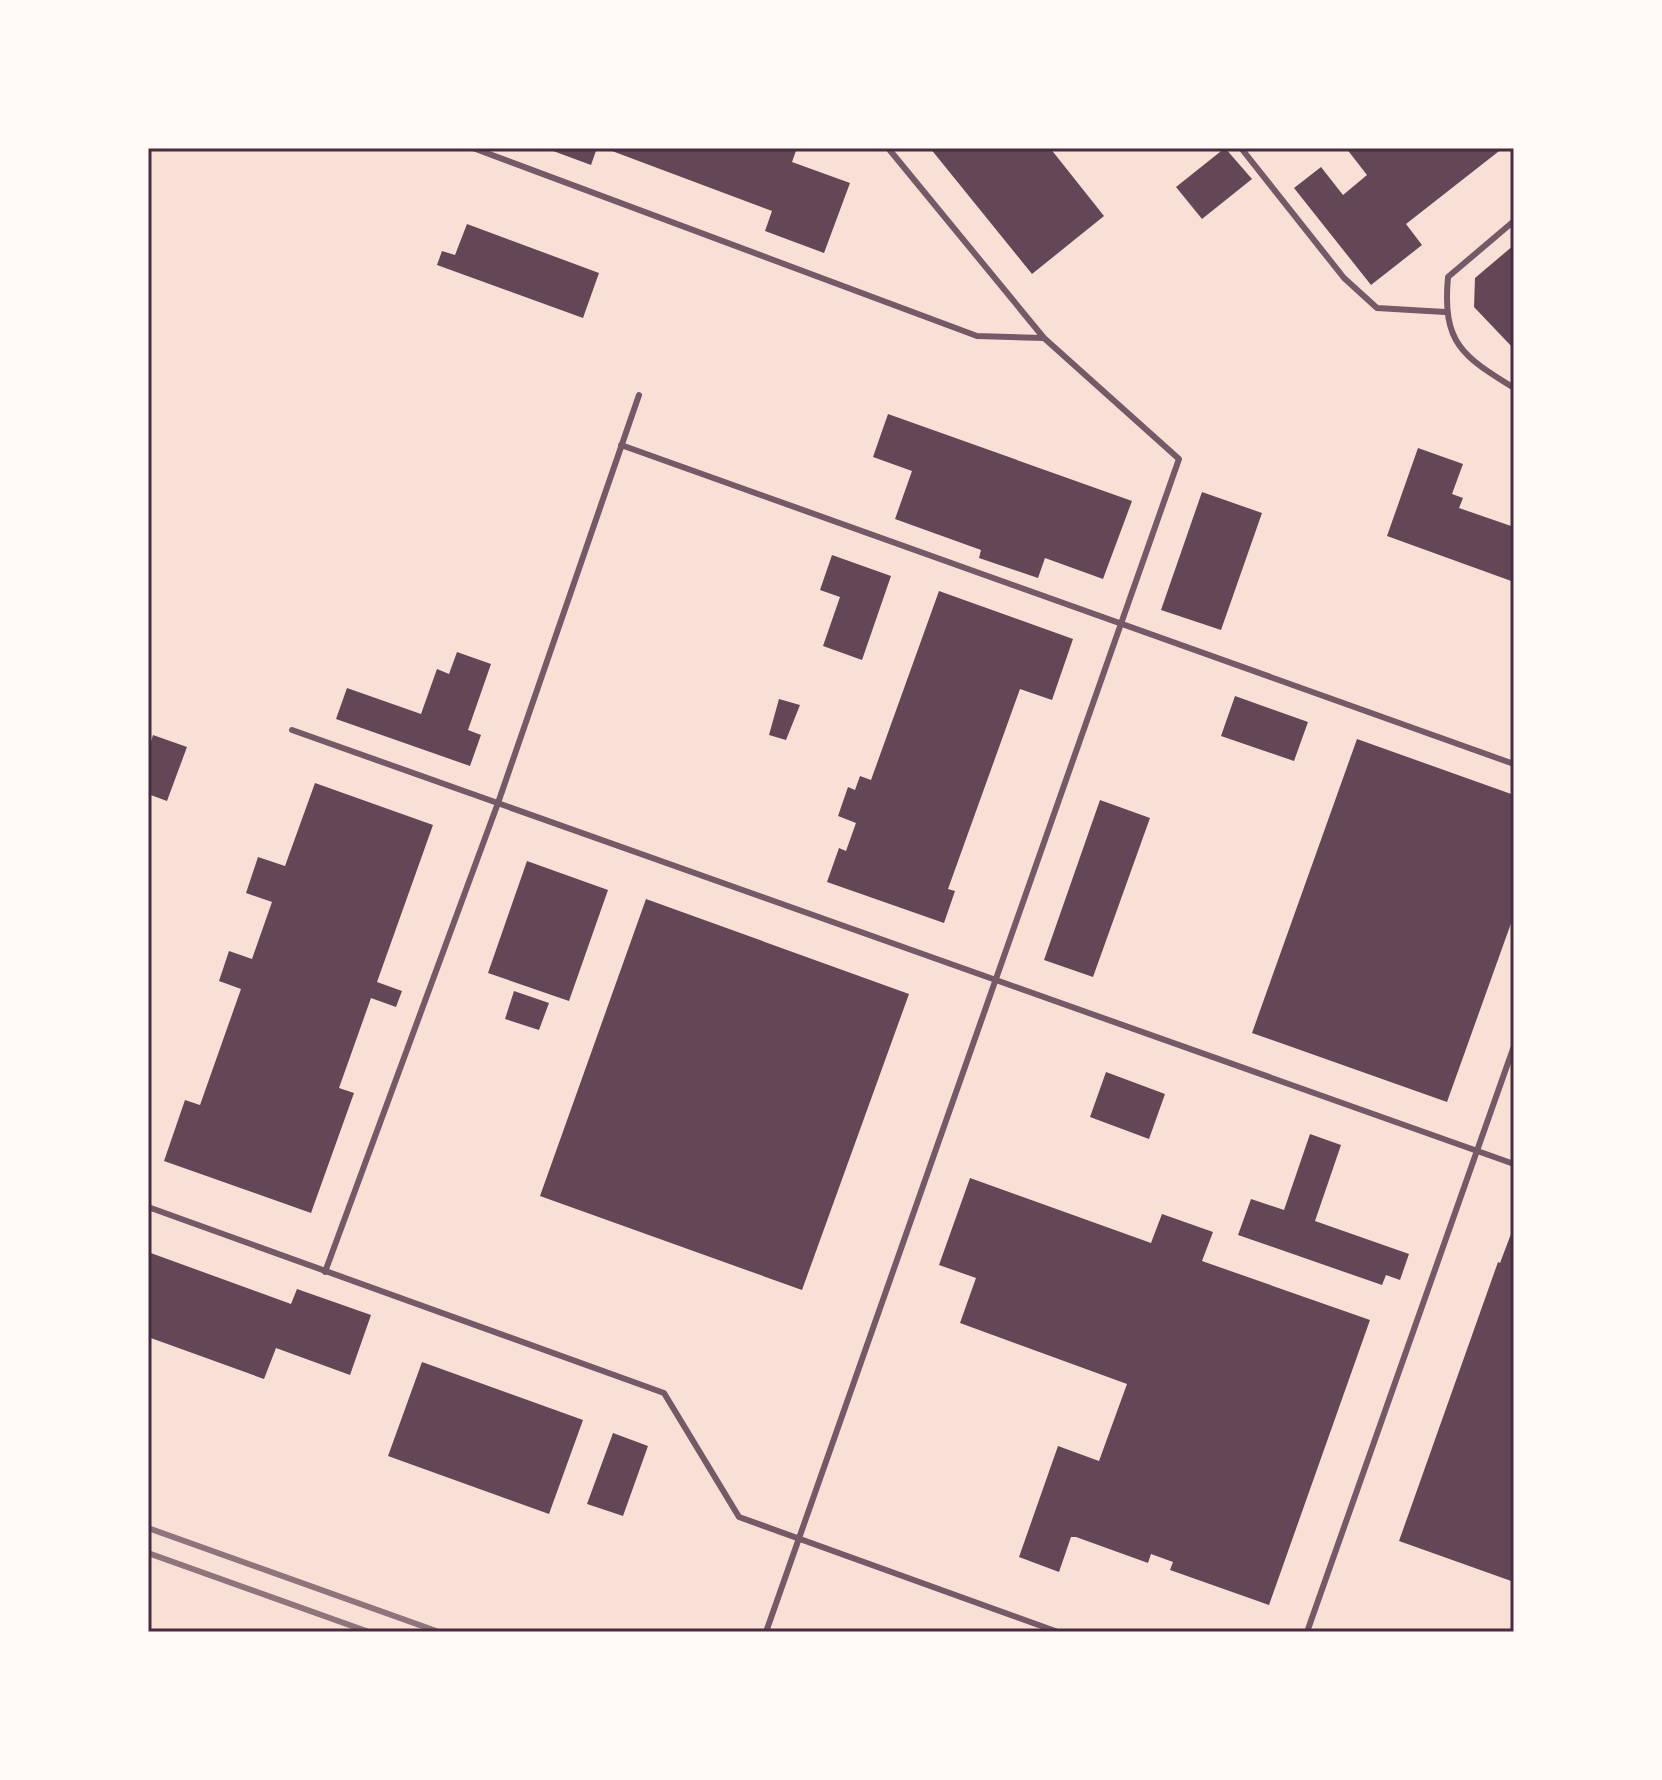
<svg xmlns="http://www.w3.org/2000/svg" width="1662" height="1780" font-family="Cabin,sans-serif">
	<rect width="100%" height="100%" fill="#f7e1d7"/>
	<!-- building -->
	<path fill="#644757" d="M545,148H597L591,165Z
		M604,148H797L792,162L850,183L824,253L765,231L772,211Z
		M930,148H1050L1104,216L1032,274Z
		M1225,148L1252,179L1202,219L1176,187Z
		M1346,148H1503L1406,224L1422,245L1371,285L1294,188L1321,167L1343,195L1367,175Z
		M467,224L599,273L583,318L437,265L442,251L455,255Z
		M1514,245V349L1474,307L1475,278Z
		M888,414L1132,501L1103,579L1045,558L1038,578L979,558L981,550L895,519L912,471L873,457Z
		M1418,448L1463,464L1452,494L1463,498L1459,508L1514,527V582L1387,536Z
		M1202,492L1262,513L1221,630L1161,610Z
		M832,555L891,576L862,660L823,646L840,597L820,590Z
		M939,591L1073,639L1052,700L1020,689L948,889L955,891L944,923L827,882L839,848L846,851L856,823L838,816L848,787L855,790L860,776L871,780Z
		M457,652L491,664L468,730L481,735L470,766L336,719L347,688L421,714L437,669L449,674Z
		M1235,696L1308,722L1294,761L1221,736Z
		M779,699L800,705L786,740L769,735Z
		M153,735L187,747L167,801L148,794V751Z
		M1357,739L1514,795V915L1447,1102L1252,1033Z
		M315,783L433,825L377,982L402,991L396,1007L371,998L339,1088L354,1093L311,1213L164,1161L185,1100L200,1105L241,989L219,981L229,951L252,959L272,902L246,893L258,857L285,866Z
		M1100,800L1150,818L1093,977L1044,960Z
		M527,861L608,890L569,1001L488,973Z
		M646,899L909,994L802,1290L540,1196Z
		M514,991L549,1003L539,1030L505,1019Z
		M1106,1072L1165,1094L1149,1139L1090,1117Z
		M1310,1134L1341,1145L1315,1221L1409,1254L1400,1280L1386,1275L1382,1285L1238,1235L1251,1199L1284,1210Z
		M970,1178L1151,1243L1162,1214L1213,1232L1202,1261L1370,1320L1269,1605L1170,1570L1173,1562L1151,1554L1148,1563L1076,1537H1071L1059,1572L1019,1557L1058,1446L1099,1461L1127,1384L960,1323L976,1278L939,1265Z
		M1514,1226V1582L1399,1541L1498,1262L1500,1263Z
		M148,1252L291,1304L297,1289L371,1315L350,1375L276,1348L264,1379L148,1337Z
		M422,1362L583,1420L549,1514L388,1456Z
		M613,1433L648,1446L623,1516L587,1504Z"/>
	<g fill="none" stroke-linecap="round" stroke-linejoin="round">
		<!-- service -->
		<path stroke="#755966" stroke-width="6" d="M473,148L977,336L1044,338
			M1241,148L1344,278L1377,308L1445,312
			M1514,221L1448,277C1442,343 1462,356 1514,388
			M621,445L1514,764
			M292,730L1514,1164
			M148,1207L664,1393L739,1517L1058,1632
			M325,1272L498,803L639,395
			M766,1632L1179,459L1044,338L888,148
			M1307,1632L1514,1046"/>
		<!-- rail -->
		<path stroke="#8f747c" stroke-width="6" d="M148,1528L439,1632
			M148,1553L369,1632"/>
	</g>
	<!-- border -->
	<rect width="1662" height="1780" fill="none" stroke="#fffaf5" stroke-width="300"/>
	<rect x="150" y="150" width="1362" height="1480" fill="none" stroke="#4a2c40" stroke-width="3"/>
</svg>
